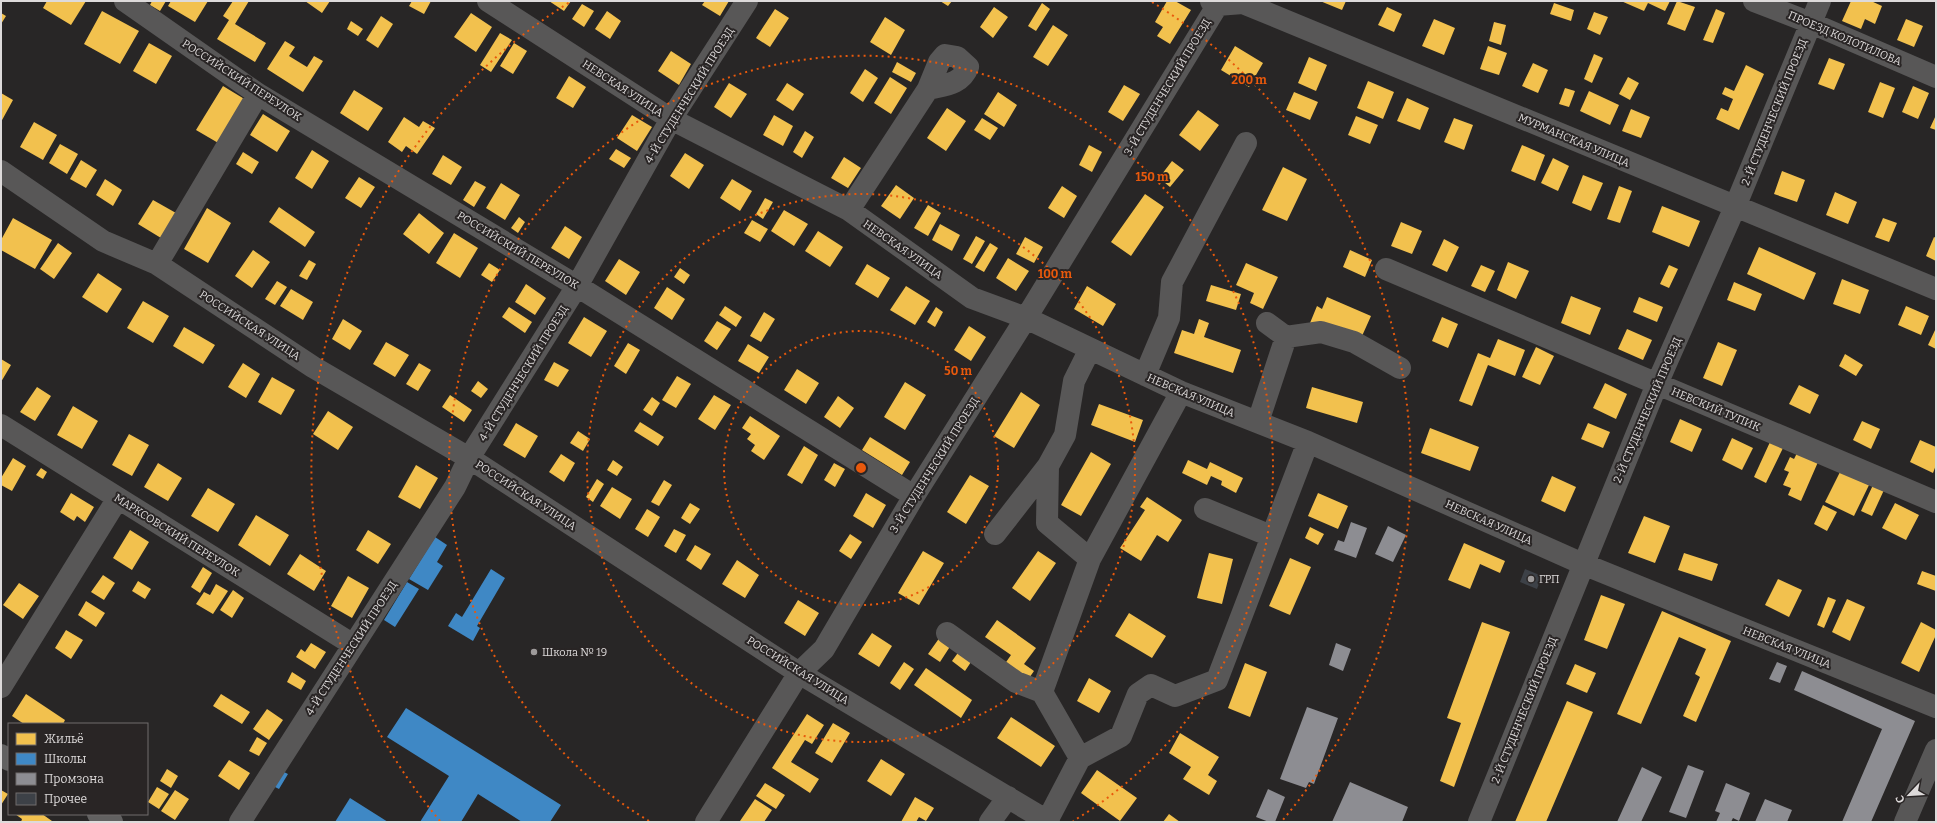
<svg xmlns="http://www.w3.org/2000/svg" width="1937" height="823" font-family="Bitter,serif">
	<rect width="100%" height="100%" fill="#282626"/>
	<!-- homes -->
	<path fill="#f2c14e" d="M47,1H86L71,25L43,8Z
		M152,1H166L160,11L150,5Z
		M171,1H208L195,22L168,6Z
		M233,1H249L235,24L266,43L255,62L217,39L229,20L223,16Z
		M305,1H330L322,13Z
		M412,1H431L424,14L409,6Z
		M549,1H571L564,11Z
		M705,1H729L720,16L702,5Z
		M940,1H952L948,6Z
		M1167,1H1175L1191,10L1170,44L1157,36L1163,27L1155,22Z
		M1320,1H1346L1342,10Z
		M1621,1H1670L1665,11L1648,3L1644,11Z
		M1677,1L1695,7L1685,31L1667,24Z
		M1851,1H1871L1882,6L1875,24L1865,19L1861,29L1842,21Z
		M1042,3L1050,9L1036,31L1028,26Z
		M1554,3L1574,10L1571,21L1550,14Z
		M582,4L594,11L584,27L572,19Z
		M994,7L1008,17L993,38L980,27Z
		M1387,7L1402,14L1394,32L1378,25Z
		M775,9L789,18L770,47L756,38Z
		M1716,9L1725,13L1713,43L1703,40Z
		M102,11L139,31L120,64L84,44Z
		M607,11L621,21L610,39L595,29Z
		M1594,12L1608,17L1600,35L1587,29Z
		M1,13L6,16L1,24Z
		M471,13L492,27L476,52L454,37Z
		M381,16L393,24L378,48L366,40Z
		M885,17L905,30L891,55L870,42Z
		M1434,19L1455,28L1444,55L1422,46Z
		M1906,19L1923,26L1914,47L1897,40Z
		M351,21L363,29L358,36L347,29Z
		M1494,22L1506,25L1501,45L1489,41Z
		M1053,25L1068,35L1048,66L1033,57Z
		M500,33L512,40L491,72L480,65Z
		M285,41L295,47L289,56L307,67L314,56L323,61L303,92L267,69Z
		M149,43L172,56L156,84L133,71Z
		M514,43L527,51L513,74L500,66Z
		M1235,46L1263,63L1249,87L1221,70Z
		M1488,46L1507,53L1499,75L1480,69Z
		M671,51L691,64L679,85L658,71Z
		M1594,54L1603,58L1592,83L1584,79Z
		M1309,57L1327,65L1316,91L1298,83Z
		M1829,58L1845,64L1834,90L1818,84Z
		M897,62L916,73L911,82L892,72Z
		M1533,63L1548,70L1538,93L1522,86Z
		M1746,65L1764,74L1739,130L1716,119L1721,108L1728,111L1733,99L1722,94L1725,87L1734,91Z
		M865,69L878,78L863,102L850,93Z
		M569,76L586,87L573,108L556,98Z
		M890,77L907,88L891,114L874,103Z
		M1628,77L1639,83L1630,100L1619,94Z
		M1368,81L1394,92L1383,119L1357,108Z
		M1880,82L1895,88L1883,118L1868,112Z
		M729,83L747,94L731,118L714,107Z
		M787,83L804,94L793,111L776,100Z
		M1124,85L1140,94L1123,121L1108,112Z
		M223,86L246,100L220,144L196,130Z
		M1913,86L1929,93L1918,119L1902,112Z
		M1565,88L1575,91L1569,107L1559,104Z
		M354,90L383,108L368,131L340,113Z
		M1589,91L1619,105L1610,125L1580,111Z
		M998,92L1017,105L1004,127L984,114Z
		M1294,92L1318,102L1310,120L1286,110Z
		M1,93L13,100L1,122Z
		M1407,98L1429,108L1420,130L1397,121Z
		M947,108L966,121L946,151L927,138Z
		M1631,109L1650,117L1641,138L1622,131Z
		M1198,110L1219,125L1200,151L1179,135Z
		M263,114L290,131L277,152L250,135Z
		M632,115L652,127L637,151L617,138Z
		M774,115L793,126L783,146L763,135Z
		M1936,115V130L1930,128Z
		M1356,116L1378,125L1370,144L1348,135Z
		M404,117L419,127L423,121L435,128L417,154L406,146L402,152L388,142Z
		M982,118L998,128L990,140L974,130Z
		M1454,118L1473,125L1464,150L1444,142Z
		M34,122L57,135L43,160L20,147Z
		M805,131L814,137L802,158L793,152Z
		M60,144L78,154L67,174L49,163Z
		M1089,145L1102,152L1092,172L1079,165Z
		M1522,145L1545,155L1535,181L1511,171Z
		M616,149L631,158L624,168L609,159Z
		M312,150L329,161L312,189L295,178Z
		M243,152L259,162L252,174L236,164Z
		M685,153L704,165L689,189L670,176Z
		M443,155L462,167L451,185L432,174Z
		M844,157L861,168L848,188L831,178Z
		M1553,158L1569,166L1558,191L1541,183Z
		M81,160L97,170L86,188L70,179Z
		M1172,161L1184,170L1170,187L1159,178Z
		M1283,167L1307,179L1287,221L1262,210Z
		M1782,171L1805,180L1797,202L1774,194Z
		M1583,175L1603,183L1591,211L1572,203Z
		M359,177L375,187L361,208L345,198Z
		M105,179L122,190L113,206L96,195Z
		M732,179L752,191L740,211L720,198Z
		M475,181L486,187L474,207L463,200Z
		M501,183L520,195L505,220L486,208Z
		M896,185L914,198L900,219L881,206Z
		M1062,186L1077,196L1064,218L1048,208Z
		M1619,186L1632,191L1620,223L1607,219Z
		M1835,192L1857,202L1848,224L1826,215Z
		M1145,194L1164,207L1131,256L1111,242Z
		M765,198L773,202L763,219L756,214Z
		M153,200L176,213L161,238L138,224Z
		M928,205L941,213L928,236L914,228Z
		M1662,206L1700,221L1689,247L1652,232Z
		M279,207L315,232L305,247L269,222Z
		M207,208L231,223L208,263L184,249Z
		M784,210L808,224L794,246L771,231Z
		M419,213L444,233L429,254L403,234Z
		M519,217L525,222L518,233L511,228Z
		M13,218L52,240L35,269L1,250V240Z
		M1883,218L1897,223L1889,242L1875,237Z
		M752,220L768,229L760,242L744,233Z
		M1401,222L1422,231L1412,254L1391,246Z
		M940,224L960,235L952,251L932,240Z
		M565,226L582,237L569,259L551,248Z
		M818,231L843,247L830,267L805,251Z
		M454,233L478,248L460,278L436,263Z
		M976,236L985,241L972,264L963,259Z
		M1025,237L1043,247L1034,263L1016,254Z
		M1934,237L1936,238V261L1926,256Z
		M1444,239L1459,247L1447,272L1432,265Z
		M58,243L72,253L54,279L40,269Z
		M990,243L998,248L984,272L975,267Z
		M1759,247L1816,273L1804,300L1747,274Z
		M253,250L270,262L252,288L235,276Z
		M1350,250L1372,260L1365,277L1343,267Z
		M1008,258L1029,271L1016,291L996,278Z
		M619,259L640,272L626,295L605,281Z
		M309,260L316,264L307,280L299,276Z
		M1508,262L1529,271L1516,299L1497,290Z
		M489,263L500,270L492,282L481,275Z
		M1246,263L1278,277L1263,309L1250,303L1254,293L1236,285Z
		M867,264L890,278L878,298L855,284Z
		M1481,265L1495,271L1485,292L1471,286Z
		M1669,265L1678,269L1669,288L1660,284Z
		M680,268L690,275L684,284L674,277Z
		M98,273L122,289L107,313L82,297Z
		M1842,279L1869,290L1860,314L1833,304Z
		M277,281L287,287L275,305L265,299Z
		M1734,282L1762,294L1755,311L1727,300Z
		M526,284L546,298L535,315L515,302Z
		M1211,285L1241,294L1236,310L1206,301Z
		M906,286L930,301L915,325L890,310Z
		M1087,286L1116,304L1103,326L1074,309Z
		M667,287L685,299L672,320L654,308Z
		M291,289L313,302L303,320L280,306Z
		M1571,296L1601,308L1590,335L1561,323Z
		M1327,297L1371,316L1362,336L1310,323L1317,306L1322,309Z
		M1639,297L1663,307L1657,322L1633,312Z
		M143,301L169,316L153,343L127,328Z
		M725,306L742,317L736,327L719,315Z
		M1906,306L1929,316L1921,335L1898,325Z
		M509,307L532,322L525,333L502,317Z
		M936,307L943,312L935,327L927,322Z
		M764,312L775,319L761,342L750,336Z
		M584,317L607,331L591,357L568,343Z
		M1442,317L1458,324L1448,348L1432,341Z
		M343,319L362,331L350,350L332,339Z
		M1199,319L1209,323L1204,337L1241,350L1233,373L1174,353L1182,330L1194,334Z
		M717,321L731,329L717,350L704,341Z
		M969,326L986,337L971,361L954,350Z
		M184,327L215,345L203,364L173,346Z
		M1936,328V349L1928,345Z
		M1627,329L1652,340L1643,360L1618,349Z
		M1498,339L1525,350L1515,376L1488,365L1472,406L1459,401L1478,353L1490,358Z
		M386,342L409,355L395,377L373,364Z
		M1718,342L1737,350L1722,386L1703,378Z
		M628,343L640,350L626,374L614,366Z
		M748,344L769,357L759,373L738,361Z
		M1536,347L1554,356L1540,385L1522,377Z
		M1845,354L1863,365L1856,376L1839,366Z
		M1,359L11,365L1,382Z
		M554,362L569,370L558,387L544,380Z
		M243,363L260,374L246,398L228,387Z
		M419,363L431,370L418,391L406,384Z
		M797,369L819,383L806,404L784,390Z
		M677,376L691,384L676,408L662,400Z
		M272,377L295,390L281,415L258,402Z
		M478,381L488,389L481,398L471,391Z
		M905,382L926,395L905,430L884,417Z
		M1605,383L1627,394L1616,419L1593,408Z
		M1799,385L1819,395L1810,414L1789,404Z
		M37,387L51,396L35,421L20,412Z
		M1312,387L1363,402L1357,423L1306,408Z
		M1021,392L1040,405L1014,448L994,436Z
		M450,395L472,410L464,422L442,407Z
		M714,395L731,405L715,430L698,419Z
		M838,396L854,408L840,428L824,417Z
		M652,397L660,403L652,416L643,410Z
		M1099,404L1143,420L1135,442L1091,425Z
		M73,406L98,421L82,449L57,435Z
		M328,411L353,427L338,450L313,434Z
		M750,416L780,436L764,460L751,451L755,445L747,439L751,434L742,428Z
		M1680,419L1702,429L1692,452L1670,442Z
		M1862,421L1880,429L1871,449L1853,440Z
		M640,422L664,437L658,446L634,431Z
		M516,423L538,436L525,458L503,445Z
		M1588,423L1610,432L1603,448L1581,439Z
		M1430,428L1479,447L1470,471L1421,453Z
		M578,431L590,439L583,451L570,443Z
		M129,434L149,445L132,476L112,465Z
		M870,437L910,462L902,475L862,450Z
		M1732,438L1753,448L1742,470L1722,460Z
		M1920,440L1936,447V465L1933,473L1910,462Z
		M1770,442L1783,448L1766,483L1754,477Z
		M804,446L818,455L802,484L787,475Z
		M1091,452L1111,464L1081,516L1061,505Z
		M1797,453L1818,462L1801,501L1788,495L1791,488L1783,485L1789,472L1784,470L1790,457L1794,459Z
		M561,454L575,463L564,482L549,472Z
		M13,458L26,466L12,491L1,485V478Z
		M613,460L623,467L617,476L607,470Z
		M1188,460L1207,469L1210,462L1243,478L1236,493L1221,485L1222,481L1211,476L1207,485L1182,473Z
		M158,463L182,478L168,501L144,487Z
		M834,463L845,469L835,487L824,480Z
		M416,465L438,478L420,509L398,497Z
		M41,468L47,472L43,479L36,475Z
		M1840,472L1869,485L1854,516L1825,502Z
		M970,475L989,486L966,524L947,512Z
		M1552,476L1576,487L1565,512L1541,501Z
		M597,479L604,484L593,502L586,497Z
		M664,480L672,485L659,506L651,502Z
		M1873,485L1884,490L1872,516L1861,511Z
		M612,487L632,499L620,519L600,506Z
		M208,488L235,504L218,532L191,516Z
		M71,493L94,507L85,522L77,516L74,521L60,512Z
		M866,493L886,505L873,528L853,516Z
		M1318,493L1348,506L1338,529L1308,516Z
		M1147,497L1182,520L1168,542L1157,535L1141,561L1120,548L1145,510L1140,507Z
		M690,503L700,509L690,524L681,518Z
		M1895,503L1919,515L1906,540L1882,528Z
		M1823,505L1837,512L1827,531L1814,524Z
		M647,509L660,517L648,537L635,529Z
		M256,515L289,535L270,566L238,545Z
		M1644,516L1670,526L1655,563L1628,553Z
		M1310,527L1324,534L1318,545L1305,538Z
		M674,529L686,535L676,553L664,546Z
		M130,530L149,542L132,570L113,558Z
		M368,530L391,544L378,564L356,550Z
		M850,534L862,542L851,559L839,551Z
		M1464,543L1505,561L1500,573L1480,564L1470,589L1448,580Z
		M695,545L711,554L701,570L686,560Z
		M923,551L944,563L919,605L898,593Z
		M1038,551L1056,563L1030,601L1012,588Z
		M1209,553L1233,559L1222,604L1197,598Z
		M1684,553L1718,564L1712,581L1678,570Z
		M300,554L326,571L314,591L287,574Z
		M1290,558L1311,567L1290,615L1269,606Z
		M737,560L759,575L745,598L722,584Z
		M203,567L212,573L200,593L191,587Z
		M1922,571L1936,576V591L1917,584Z
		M103,575L115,583L104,600L91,592Z
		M348,576L369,588L352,618L331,606Z
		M1778,579L1802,590L1789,617L1765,605Z
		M138,581L151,589L145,599L132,591Z
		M19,583L39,596L23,619L3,605Z
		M216,584L228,591L213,614L196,604L204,592L210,595Z
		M233,590L244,598L232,618L220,610Z
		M1601,595L1625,604L1607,649L1584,640Z
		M1828,597L1836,600L1824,628L1817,625Z
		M1847,599L1865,607L1850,641L1832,632Z
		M798,600L819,613L805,636L784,623Z
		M86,601L105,613L96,627L78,615Z
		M1662,611L1731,641L1696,722L1683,716L1700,677L1695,674L1706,649L1679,637L1641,724L1617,714Z
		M1129,613L1166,636L1152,658L1115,636Z
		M997,620L1036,648L1024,664L1034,671L1027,681L1004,665L1011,655L985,637Z
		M1482,622L1510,632L1454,787L1440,781L1461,723L1447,718Z
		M1921,622L1936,630V635L1919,672L1901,663Z
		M66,630L83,640L71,659L55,648Z
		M872,633L892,646L879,667L858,654Z
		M940,637L951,645L940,662L928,654Z
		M311,643L326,652L315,669L296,657L301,649L305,652Z
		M960,650L973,659L965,671L952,661Z
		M904,662L914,669L900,690L890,683Z
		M1245,663L1267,672L1250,717L1228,708Z
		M1575,664L1596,673L1587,693L1566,684Z
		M926,668L972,700L961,718L914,685Z
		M292,672L306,681L301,690L287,682Z
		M1089,678L1111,691L1099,713L1077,701Z
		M26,694L65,720L63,724H24L12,716Z
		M221,694L250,712L242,724L213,706Z
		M1567,701L1593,712L1546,822H1515Z
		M267,709L283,720L269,740L253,729Z
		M807,714L824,725L812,744L805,740L791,762L819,779L810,793L772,768Z
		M1011,717L1055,746L1041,767L997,738Z
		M833,723L850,733L832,763L815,753Z
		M1180,733L1219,757L1208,775L1217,781L1209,795L1183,779L1191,767L1169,753Z
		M257,737L267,743L259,756L249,751Z
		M881,759L905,774L891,796L867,781Z
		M229,760L250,773L239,790L218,776Z
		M167,769L178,776L171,788L160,781Z
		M1097,770L1137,798L1120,821L1081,793Z
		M765,783L785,795L776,809L756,796Z
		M157,787L169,794L159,809L148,802Z
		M1,790L8,794L1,805Z
		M175,790L189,799L175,820L161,811Z
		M915,797L934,808L926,821L919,817L916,822H901Z
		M755,799L772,810L764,822H741L740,821Z
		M15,814H42L52,821L21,822L22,819Z
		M1169,814L1180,822H1163Z"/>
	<!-- schools -->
	<path fill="#3f88c5" d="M435,537L447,545L437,562L443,566L428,590L409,579Z
		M491,569L505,578L477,626L480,628L473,641L448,626L456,613L462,617Z
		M407,582L419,589L395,627L384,620Z
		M406,708L561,805L550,822H522L478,794L461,822H420L449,776L387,737Z
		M282,771L288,774L279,789L273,786Z
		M350,798L388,822H335Z"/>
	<!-- industry -->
	<path fill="#8d8d92" d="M1351,522L1367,528L1356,558L1334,550L1338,540L1344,542Z
		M1388,526L1406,535L1393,562L1375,554Z
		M1336,643L1351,649L1343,671L1329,665Z
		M1777,662L1787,666L1780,683L1769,679Z
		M1802,671L1915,721L1871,822H1842L1882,729L1794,690Z
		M1307,707L1338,718L1314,784L1309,782L1306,788L1280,779Z
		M1688,765L1704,771L1686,818L1669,812Z
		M1642,767L1662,777L1641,822H1617Z
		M1350,782L1408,807L1402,822H1332Z
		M1726,783L1750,793L1739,821L1733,818L1731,822H1716L1720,813L1715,811Z
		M1268,789L1285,797L1275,822H1269L1256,817Z
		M1765,799L1792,810L1787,822H1755Z"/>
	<!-- building -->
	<path fill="#3d4147" d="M1525,569L1542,576L1537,589L1520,582Z"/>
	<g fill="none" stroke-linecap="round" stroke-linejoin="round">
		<!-- minor -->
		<path stroke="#585757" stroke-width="22" d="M125,1L258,94L577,286L914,496
			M488,1L671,119L849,210L972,298L1026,318L1181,392L1308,442L1583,564L1936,707
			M1211,1L1217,5L1243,3L1936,289
			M1754,1L1811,23L1936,77
			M1,171L103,241L157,264L313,367L469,458L799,673L1049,822
			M849,210L928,89C944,85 961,85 968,67L957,57L945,55L939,62L928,89
			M157,264L258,94
			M1386,269L1936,502
			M1286,337L1321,332L1354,342L1400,368
			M1090,349L1074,381L1065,435L1048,466L1047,523L1090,559
			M1145,375L1169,318L1172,282L1246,143
			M1258,422L1286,337L1267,323
			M1,425L352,644
			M1205,509L1271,536
			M995,534L1048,466
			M947,633L1016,682L1042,692
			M1,687L118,498
			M1080,758L1121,736L1138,694L1151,685L1175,696L1217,680L1308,442
			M1047,821L1080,758L1042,692L1090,559L1181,392
			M240,822L455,487L469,458L577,286L671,119L747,1
			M706,822L799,673L824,649L914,496L1026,318L1220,1
			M990,822L1008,797
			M1479,822L1657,384L1735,207L1820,1
			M1905,822L1936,750"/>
		<!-- major -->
		<path stroke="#626161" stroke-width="22" d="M1,755L9,760
			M98,814L112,822"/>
	</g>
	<!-- distance rings -->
	<g fill="none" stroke="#e8590c" stroke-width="2" stroke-dasharray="2 4">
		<circle cx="861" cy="468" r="137"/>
		<circle cx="861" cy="468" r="274"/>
		<path d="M649 821A412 412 0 1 1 1073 821"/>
		<path d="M440 821A549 549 0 0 1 570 2M1152 2A549 549 0 0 1 1282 821"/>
	</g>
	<!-- markers -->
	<g fill="#9e9b9b" stroke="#292525" stroke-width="1.5">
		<circle cx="1531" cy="579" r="4"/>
		<circle cx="534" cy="652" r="4"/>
	</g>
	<g text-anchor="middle" stroke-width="4" stroke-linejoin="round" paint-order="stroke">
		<!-- street labels -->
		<g font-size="11" fill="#dddada" stroke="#292525">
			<text transform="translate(1845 38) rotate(23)" y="4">ПРОЕЗД КОЛОТИЛОВА</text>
			<text transform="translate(242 80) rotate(33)" y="4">РОССИЙСКИЙ ПЕРЕУЛОК</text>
			<text transform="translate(1167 87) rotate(-59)" y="4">3-Й СТУДЕНЧЕСКИЙ ПРОЕЗД</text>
			<text transform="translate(623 88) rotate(33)" y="4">НЕВСКАЯ УЛИЦА</text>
			<text transform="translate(689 95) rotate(-58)" y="4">4-Й СТУДЕНЧЕСКИЙ ПРОЕЗД</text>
			<text transform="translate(1774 112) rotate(-68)" y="4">2-Й СТУДЕНЧЕСКИЙ ПРОЕЗД</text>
			<text transform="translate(1574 140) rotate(23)" y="4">МУРМАНСКАЯ УЛИЦА</text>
			<text transform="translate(903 249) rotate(35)" y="4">НЕВСКАЯ УЛИЦА</text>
			<text transform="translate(518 250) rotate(31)" y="4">РОССИЙСКИЙ ПЕРЕУЛОК</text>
			<text transform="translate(250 325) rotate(33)" y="4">РОССИЙСКАЯ УЛИЦА</text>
			<text transform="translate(523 373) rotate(-58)" y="4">4-Й СТУДЕНЧЕСКИЙ ПРОЕЗД</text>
			<text transform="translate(1191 395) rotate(23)" y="4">НЕВСКАЯ УЛИЦА</text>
			<text transform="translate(1716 409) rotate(23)" y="4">НЕВСКИЙ ТУПИК</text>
			<text transform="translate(1647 410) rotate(-67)" y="4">2-Й СТУДЕНЧЕСКИЙ ПРОЕЗД</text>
			<text transform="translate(934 465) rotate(-58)" y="4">3-Й СТУДЕНЧЕСКИЙ ПРОЕЗД</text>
			<text transform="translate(526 495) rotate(33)" y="4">РОССИЙСКАЯ УЛИЦА</text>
			<text transform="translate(1489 522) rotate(24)" y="4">НЕВСКАЯ УЛИЦА</text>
			<text transform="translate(177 535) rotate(32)" y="4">МАРКСОВСКИЙ ПЕРЕУЛОК</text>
			<text transform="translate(1787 647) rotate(22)" y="4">НЕВСКАЯ УЛИЦА</text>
			<text transform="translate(351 648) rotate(-57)" y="4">4-Й СТУДЕНЧЕСКИЙ ПРОЕЗД</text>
			<text transform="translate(798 670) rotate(32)" y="4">РОССИЙСКАЯ УЛИЦА</text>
			<text transform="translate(1524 710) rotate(-68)" y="4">2-Й СТУДЕНЧЕСКИЙ ПРОЕЗД</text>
		</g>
		<!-- poi labels -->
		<g font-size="11" fill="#dddada" stroke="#292525" text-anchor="start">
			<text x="1539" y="583">ГРП</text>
			<text x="542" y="656">Школа № 19</text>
		</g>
	</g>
	<circle cx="861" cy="468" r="6" fill="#e8590c" stroke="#292525" stroke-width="2"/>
	<g font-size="12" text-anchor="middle" font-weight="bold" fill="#e8590c" stroke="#292525" stroke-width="4" stroke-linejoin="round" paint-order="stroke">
		<text x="1249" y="84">200 m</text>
		<text x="1152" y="181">150 m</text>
		<text x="1055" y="278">100 m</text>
		<text x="958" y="375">50 m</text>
	</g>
	<!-- border -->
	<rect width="1937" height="823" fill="none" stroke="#dddada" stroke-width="4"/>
	<!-- legend -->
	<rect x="8" y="723" width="140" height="92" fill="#292525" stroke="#716d6d"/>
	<rect x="16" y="733" width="20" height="12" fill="#f2c14e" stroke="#716d6d"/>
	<text x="44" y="743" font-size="12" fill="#dddada">Жильё</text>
	<rect x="16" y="753" width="20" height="12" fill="#3f88c5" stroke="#716d6d"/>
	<text x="44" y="763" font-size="12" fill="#dddada">Школы</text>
	<rect x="16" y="773" width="20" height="12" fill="#8d8d92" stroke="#716d6d"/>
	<text x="44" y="783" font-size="12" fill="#dddada">Промзона</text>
	<rect x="16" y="793" width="20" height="12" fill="#3d4147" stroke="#716d6d"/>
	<text x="44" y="803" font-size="12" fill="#dddada">Прочее</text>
	<!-- north arrow -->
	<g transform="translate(1909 795) rotate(245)" stroke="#292525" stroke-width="3" paint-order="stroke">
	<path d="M0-3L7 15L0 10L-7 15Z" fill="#dddada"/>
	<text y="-6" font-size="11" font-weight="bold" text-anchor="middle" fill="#dddada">С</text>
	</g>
</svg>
